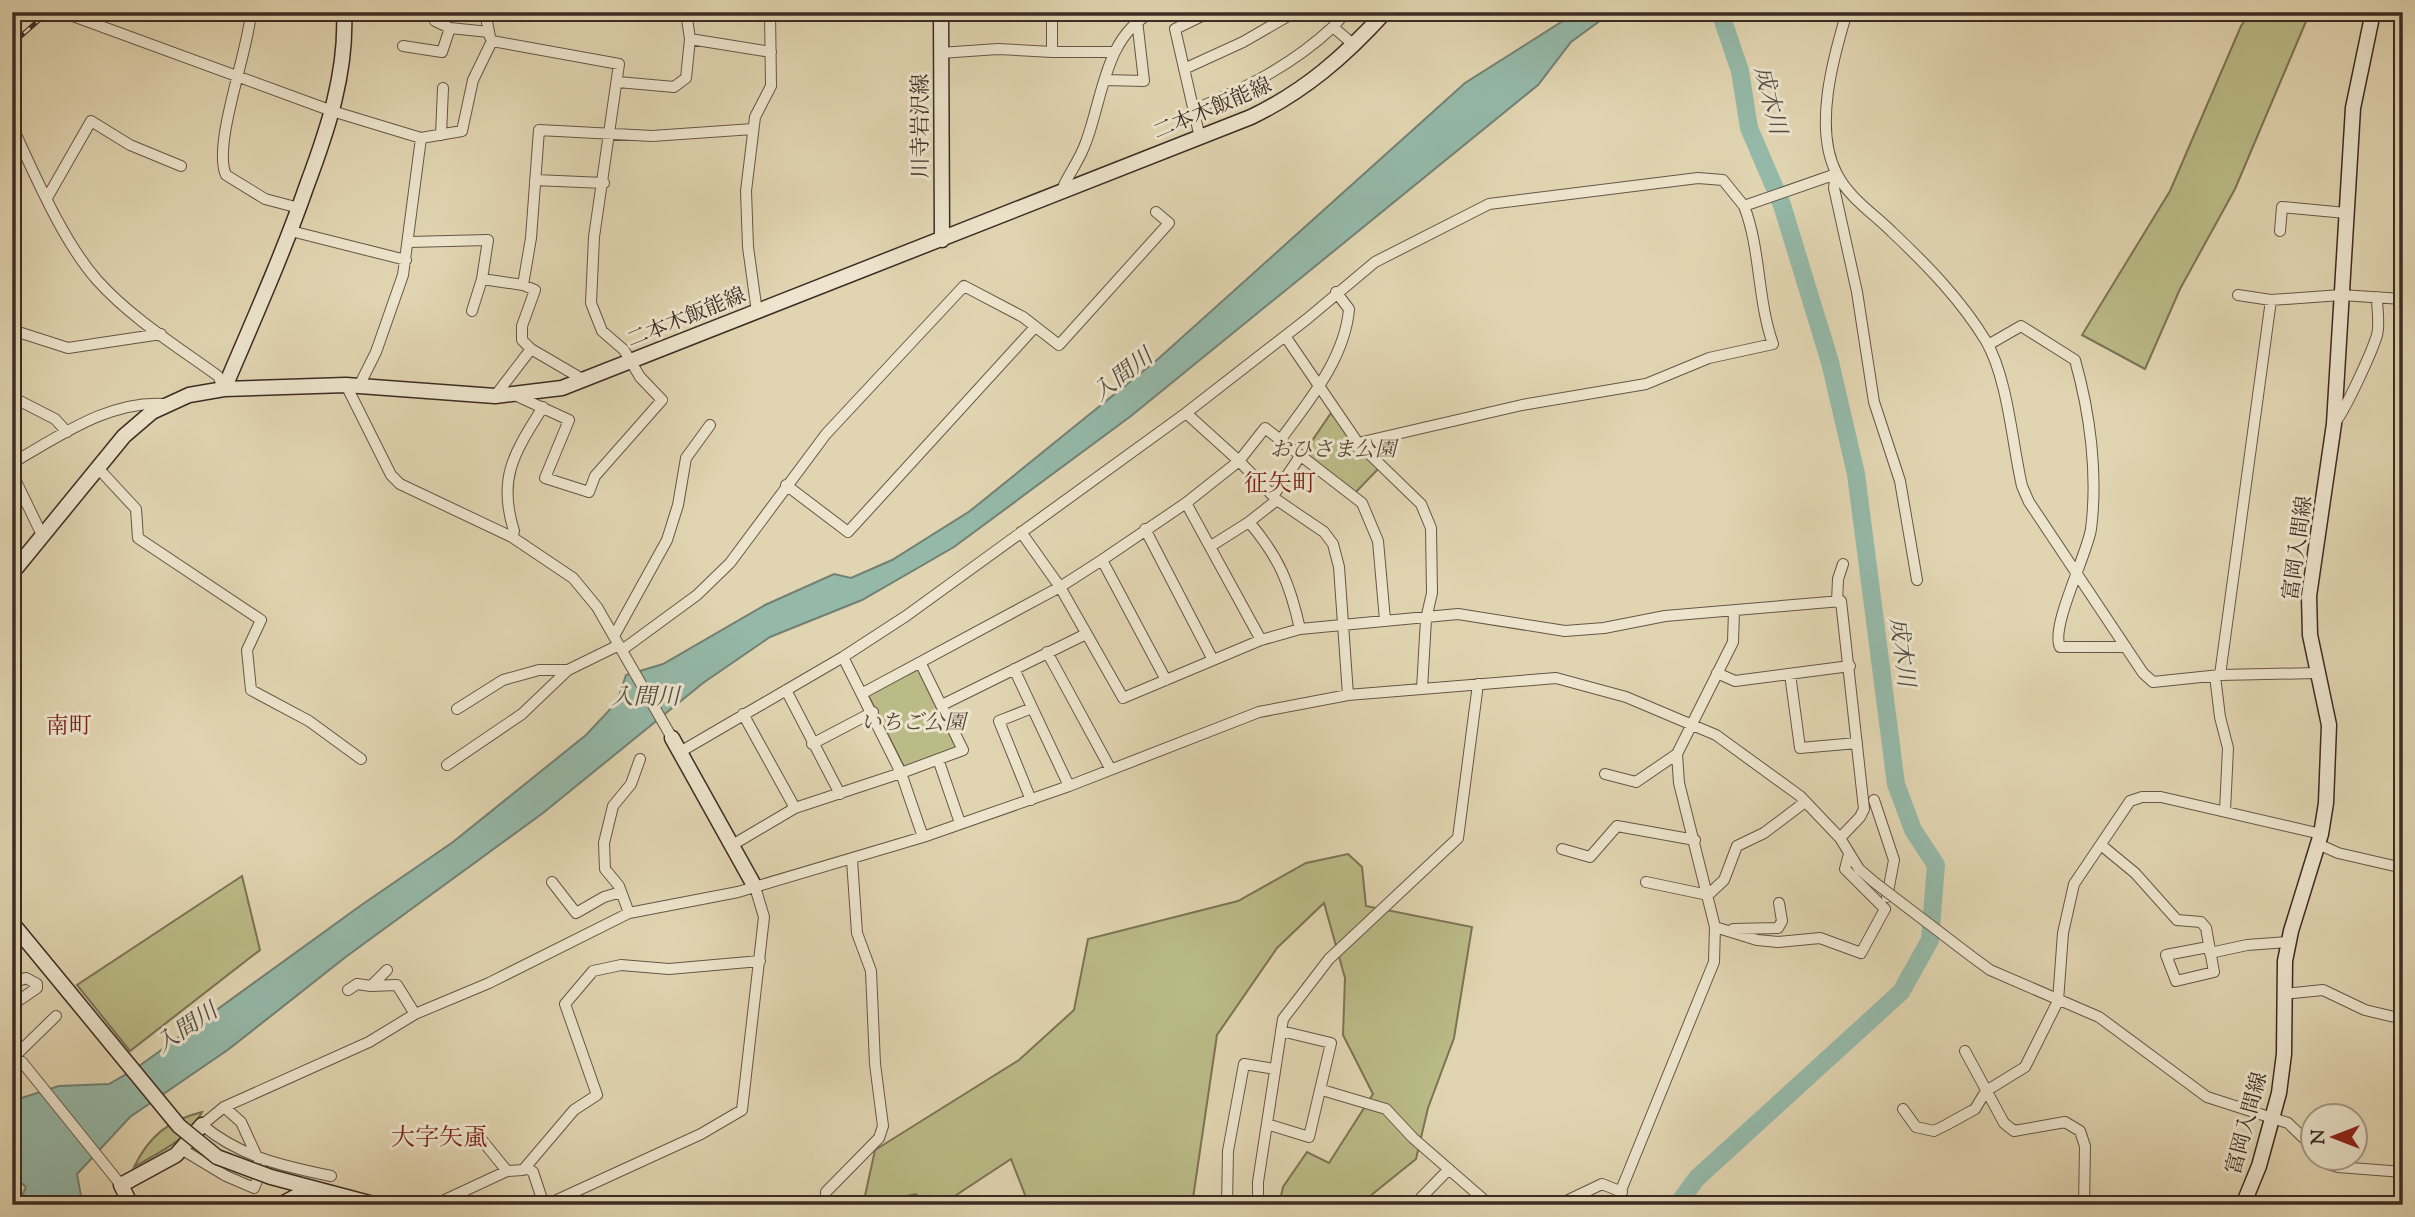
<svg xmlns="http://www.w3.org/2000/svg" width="2415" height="1217" font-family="'Sorts Mill Goudy','Noto Serif JP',serif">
	<rect width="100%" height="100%" fill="#e1d5b1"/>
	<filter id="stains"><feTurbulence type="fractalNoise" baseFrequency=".00286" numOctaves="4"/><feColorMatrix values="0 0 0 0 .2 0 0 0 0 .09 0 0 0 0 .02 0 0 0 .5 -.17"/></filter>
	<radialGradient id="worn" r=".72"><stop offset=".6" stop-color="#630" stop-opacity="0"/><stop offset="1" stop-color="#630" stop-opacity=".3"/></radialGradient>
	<!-- green -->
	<path fill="#babb87" stroke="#7c7356" stroke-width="2" d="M2251,12H2310L2235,189L2180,289L2145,369L2082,335L2170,191L2241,26Z
		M1331,413L1355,443L1380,467L1355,493L1303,454Z
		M918,669L957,749L905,769L868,695Z
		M1348,854L1362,867L1366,906L1472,927L1454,1038L1428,1108L1416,1159L1359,1205H1279L1283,1187L1307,1152L1329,1163L1373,1094L1343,1035L1345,978L1324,903L1277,948L1217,1035L1192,1205H1029L1011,1159L941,1205H923L916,1194L863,1205L875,1150L1019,1060L1074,1010L1088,939L1238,901L1306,863Z
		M242,876L260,950L130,1051L77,985Z
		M202,1112C187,1141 161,1151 134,1167C149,1136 169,1120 202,1112Z"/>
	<!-- water -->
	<path fill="#95b9a9" stroke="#728074" stroke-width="2" d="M1577,12H1612L1571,42L1538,85L1131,416L954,547L862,600L770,637L703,683L543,813L347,956L229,1049L130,1117L77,1174L81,1196L69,1205H18L26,1187L12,1175V1101L59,1086L109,1084L135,1069L360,906L453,842L586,735L617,702L626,675L663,664L765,605L834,574L851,578L892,560L970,511L1158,359L1465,83Z"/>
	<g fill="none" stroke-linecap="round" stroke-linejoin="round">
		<!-- river -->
		<path stroke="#95b9a9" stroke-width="18" d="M1677,1205L1697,1178L1901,992L1930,940L1936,865L1913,830L1896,784L1856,474L1830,362L1782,205L1749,128L1740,71L1720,12"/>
		<!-- street casing -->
		<g stroke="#665647" stroke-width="12">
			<path id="street" d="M251,12C249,49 212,145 226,175L265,199L299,208
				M438,12L435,21L450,28
				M485,12L490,37
				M1346,12L1333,27L1354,45
				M1847,12C1833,58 1813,129 1837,174C1849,198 1874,214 1892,232C1927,265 1961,300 1986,341C2008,379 2012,443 2022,486L2029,502L2143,673L2153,682L2220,675L2318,673
				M73,16L332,111L421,138
				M690,39L771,52
				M403,46L442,52L450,28L489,32
				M1052,52H1114
				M940,53L998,49L1052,52V12
				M1184,69L1243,42L1295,12
				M1105,80L1144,81L1137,20
				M618,82L674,87L686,78L690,39L686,12
				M1193,110C1246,88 1291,66 1333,27
				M12,126C35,175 62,240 97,280C131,318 178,347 218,376L224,389
				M441,135L443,88
				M1200,138L1175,29L1210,12
				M1836,174L1834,188L1857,292L1874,402L1900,481L1917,580
				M535,180L604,183
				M1065,191L1064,185C1071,171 1081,157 1086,142C1103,97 1105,35 1153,12
				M47,198L91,121L130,145L181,166
				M291,231L406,260
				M2280,231L2282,207L2346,213
				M409,242L488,240L482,279L523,285L535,290L522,326V340L531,349L584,380
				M523,285L531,238L539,130L652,136L753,129
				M2238,295L2271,300L2341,295L2403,299
				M472,311L482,279
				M757,312L748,247L746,191L755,117L771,86L770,12
				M12,330L68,348L161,334
				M1285,336L1358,443L1421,504L1431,528L1432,593L1426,619L1422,689
				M1988,345L2021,326L2075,360C2090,413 2098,474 2091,529C2087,555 2050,627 2060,647H2126
				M346,385L391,475L400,484L512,537L573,578L597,607L672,738
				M359,386L376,352L403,275L421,138L462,131L473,80L492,41L619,64L594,237L591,303L602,331L624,350L640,377L662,400L595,476L589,492L545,478L569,420L517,396
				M495,396L531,349
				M12,397L55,419L67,432
				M1186,413L1239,461L1277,500L1324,532L1333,544L1339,567L1348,695
				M2334,424C2345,411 2372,352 2377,335C2380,324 2377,309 2377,297
				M1281,439C1309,401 1345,358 1349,309L1336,292
				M1358,443L1522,405L1646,384L1709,358L1773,344C1757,299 1761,250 1744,206
				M12,463C60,436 109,400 165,404
				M97,467L136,509L138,538L261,620L247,650L251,690L309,721L361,759
				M12,473L42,535
				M786,485L848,532L1035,327
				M1273,496L1301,455
				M1186,503L1261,640
				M1249,522C1279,557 1290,584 1300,629
				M1145,529L1213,660
				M1021,532L1060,587L1123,698L1261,640L1300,629L1458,614L1565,631L1604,628L1665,616L1841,601L1864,809L1860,817L1840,838
				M512,537L514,531C497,477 515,452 543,407
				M1211,546L1249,522L1277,500
				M1102,560L1166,680
				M1837,602L1838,579L1843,564
				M614,636L667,540L678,505L686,458L710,425
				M622,650L697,595L730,563L826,434L964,286L1023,317L1059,345L1169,223L1156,212
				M1047,652L1110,768
				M921,664L963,750L901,773L923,837
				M1014,669L1069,786
				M1717,673L1735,681L1850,666
				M1790,674L1800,748L1857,743
				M2220,675L2271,300
				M2215,676L2220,717L2228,748L2225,811
				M786,690L840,794
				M863,693L1060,587L1102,560L1186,503L1239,461L1265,428L1362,503L1378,541L1385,620
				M942,705L1086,634
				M457,709L503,680L539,670H568L619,645
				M743,714L795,808
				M812,744L873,712
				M680,752L843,657L906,616L1186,413L1307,319L1375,262L1489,204L1698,178L1723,180L1744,206L1836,174
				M938,759L960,823
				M447,765L522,714L568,670
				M1605,774L1636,782L1677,754
				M1031,800L999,721L1032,708
				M1874,800L1894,860L1887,897
				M734,844L795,808L901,773L843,657
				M2318,844L2338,853L2403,868
				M2101,845L2135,873L2177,920L2201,922L2206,928L2214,972L2176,981L2166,955L2208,947
				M1562,849L1590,857L1617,826L1695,840
				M552,882L576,913L604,897L621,892
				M1646,882L1708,895L1724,880L1737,846L1764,833L1805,802
				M629,913L619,886L605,869L604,843L613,806L631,784L640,759
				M1715,927L1757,940L1778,942L1820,938L1861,953L1885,909L1845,869L1849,854
				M1733,929L1778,928L1782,921L1779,903
				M2210,953L2247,945L2288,942
				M1971,956L1990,970L2099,1017L2207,1097L2288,1123L2314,1148
				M12,983L26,978L37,984V988L12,1005
				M371,986L397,985L415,1014
				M348,990L357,984L371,986L387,970
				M2284,994L2323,990L2365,1010L2403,1019
				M1965,1051L2004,1123L2014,1131L2065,1122L2080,1131L2085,1146L2084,1205
				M12,1057L22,1062L121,1185
				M14,1057L56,1016
				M1322,1090L1386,1109L1413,1138L1490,1205
				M224,1107L241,1122L258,1159
				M1903,1109L1916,1127L1934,1131L1946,1125L1975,1109L1986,1091L2025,1067L2058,1001L2063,933L2074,884L2130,801L2142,797H2161L2321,834
				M1267,1124L1309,1137L1331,1043L1281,1031
				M481,1139L507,1171
				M183,1150L226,1176L254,1188L262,1169
				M2323,1158L2328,1164L2338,1167L2403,1172
				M527,1168L533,1172L544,1205
				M331,1176C282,1166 241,1157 202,1125L224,1107L369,1042L415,1014L489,983L629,913L738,892L923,837L1069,786L1259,712L1348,695L1556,678L1626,697L1716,735L1800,796L1840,838L1859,869L1874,882
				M434,1205L507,1171L523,1170L574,1110L597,1095L565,1004L593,971L621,965L669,969L760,961
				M546,1205L701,1134L742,1110L764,917L755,887
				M842,1205L826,1198V1192L879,1138L883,1126L875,1064L871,971L857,933L852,860
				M1227,1205L1228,1151L1244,1064L1275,1069
				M1258,1205V1182L1283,1019L1329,959L1458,838L1478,684
				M1414,1205L1449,1169
				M1558,1205L1602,1184L1622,1192
				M1615,1205L1714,962L1715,927L1679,783L1677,754L1733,642L1734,611"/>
		</g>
		<!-- secondary casing -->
		<g stroke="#3d2b24" stroke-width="17">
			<path id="secondary" d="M941,12L942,240
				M224,389C253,321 283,254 307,185C328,129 347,72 344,12
				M12,573L124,436L152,412L189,395L224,389L346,385L495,396L562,388L1251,117C1305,91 1345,56 1385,12
				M672,738L755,887
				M12,923L68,991
				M271,1177L377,1205
				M131,1205L121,1185L176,1155L202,1125
				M280,1205L312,1188
				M2243,1205L2259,1166L2279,1093L2284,1054L2285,961L2291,931L2321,834L2326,803L2329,725L2310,635L2309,596L2334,424L2353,108L2373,12"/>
		</g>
		<!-- street -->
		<use href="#street" stroke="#ece4cc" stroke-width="10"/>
		<!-- secondary -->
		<use href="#secondary" stroke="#ece4cc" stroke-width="14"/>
		<!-- rail casing -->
		<g stroke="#3d2b24" stroke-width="5">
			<path id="rail" d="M12,44L48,12"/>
		</g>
		<!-- rail -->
		<use href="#rail" stroke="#ece4cc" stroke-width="2.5" stroke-dasharray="8" stroke-linecap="butt"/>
		<!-- street-bridge casing -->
		<g stroke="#665647" stroke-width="12" stroke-linecap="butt">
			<path id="street-bridge" d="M1874,882L1971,956"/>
		</g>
		<!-- secondary-bridge casing -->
		<g stroke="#3d2b24" stroke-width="17" stroke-linecap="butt">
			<path id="secondary-bridge" d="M68,991L179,1126L217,1157L271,1177"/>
		</g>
		<!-- street-bridge -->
		<use href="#street-bridge" stroke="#ece4cc" stroke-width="10"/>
		<!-- secondary-bridge -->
		<use href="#secondary-bridge" stroke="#ece4cc" stroke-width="14"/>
	</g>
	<g text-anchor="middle" stroke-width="6" stroke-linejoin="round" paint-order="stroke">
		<!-- street labels -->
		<g font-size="21" fill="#3d2b24" stroke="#ece4cc">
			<text transform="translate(1212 108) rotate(-23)" y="7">二本木飯能線</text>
			<text transform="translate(920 126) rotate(-90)" y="7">川寺岩沢線</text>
			<text transform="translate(686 317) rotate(-22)" y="7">二本木飯能線</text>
			<text transform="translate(2297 548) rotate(-82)" y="7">富岡入間線</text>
			<text transform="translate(2246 1123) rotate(-75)" y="7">富岡入間線</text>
		</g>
		<!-- park labels -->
		<g font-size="21" font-style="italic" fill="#564838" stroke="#ece4cc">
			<text x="1333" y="456">おひさま公園</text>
			<text x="913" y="729">いちご公園</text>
		</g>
		<!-- water labels -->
		<g font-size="23" font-style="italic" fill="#534e45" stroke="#ece4cc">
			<text transform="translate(1771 100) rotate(76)" y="8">成木川</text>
			<text transform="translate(1122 374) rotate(-38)" y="8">入間川</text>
			<text transform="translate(1903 652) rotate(83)" y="8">成木川</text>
			<text x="645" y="704">入間川</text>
			<text transform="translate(186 1027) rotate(-34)" y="8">入間川</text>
		</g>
		<!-- neighbourhood labels -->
		<g font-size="23" fill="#7a1f14" stroke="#ece4cc">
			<text x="69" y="733">南町</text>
		</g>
		<!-- quarter labels -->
		<g font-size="24" fill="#7a1f14" stroke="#ece4cc">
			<text x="1280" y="491">征矢町</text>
			<text x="439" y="1145">大字矢颪</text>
		</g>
	</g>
	<!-- margin -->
	<rect width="2415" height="1217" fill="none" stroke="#e1d5b1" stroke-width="42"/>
	<rect x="14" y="14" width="2387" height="1189" fill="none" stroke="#3d2b24" stroke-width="3.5"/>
	<rect x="21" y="21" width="2373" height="1175" fill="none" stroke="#3d2b24" stroke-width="2"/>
	<!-- north arrow -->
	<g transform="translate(2334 1137) rotate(270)"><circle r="33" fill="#ece4cc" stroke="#a69a89" stroke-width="2"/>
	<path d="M0-5L12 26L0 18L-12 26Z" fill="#8f2418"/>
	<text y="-10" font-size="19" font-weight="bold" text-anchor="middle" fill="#3d2b24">N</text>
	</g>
	<rect width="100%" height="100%" filter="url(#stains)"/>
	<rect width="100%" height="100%" fill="url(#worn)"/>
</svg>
